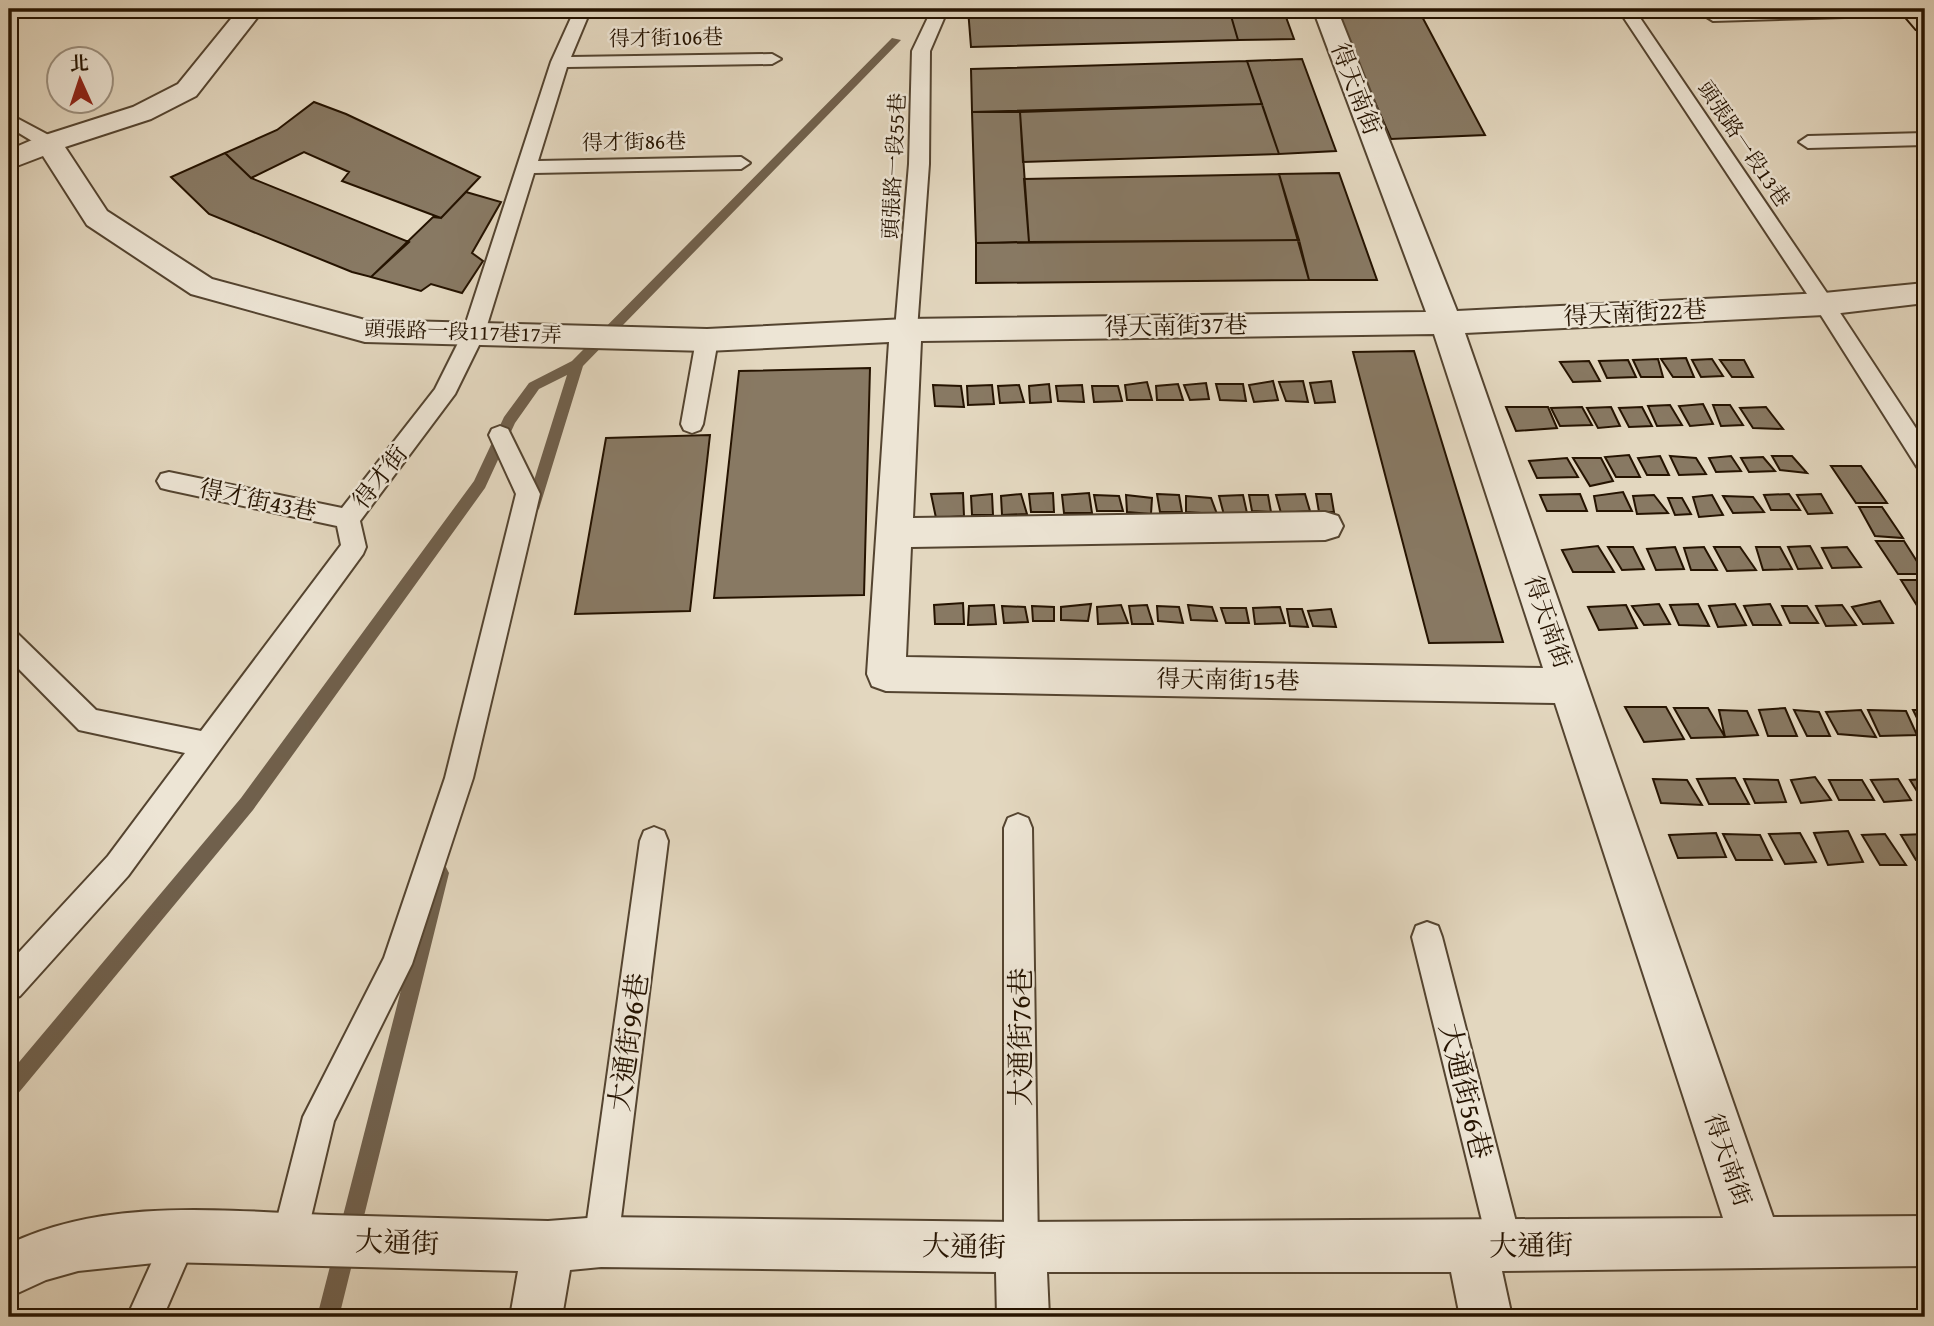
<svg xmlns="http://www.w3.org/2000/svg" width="1934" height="1326" font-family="'Gentium Book Plus','Noto Serif TC',serif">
	<rect width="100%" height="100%" fill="#e3d7bf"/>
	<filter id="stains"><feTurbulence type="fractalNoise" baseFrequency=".00286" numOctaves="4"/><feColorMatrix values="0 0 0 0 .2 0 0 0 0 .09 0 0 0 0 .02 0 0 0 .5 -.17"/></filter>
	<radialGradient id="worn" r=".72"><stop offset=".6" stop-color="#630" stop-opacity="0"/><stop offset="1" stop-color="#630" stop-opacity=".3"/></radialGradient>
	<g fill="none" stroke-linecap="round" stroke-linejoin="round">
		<!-- stream -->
		<path fill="#70604c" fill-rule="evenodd" d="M892,38L901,40L583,366L539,509L532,515L525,509L567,375L539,389L515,423L485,488L253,810L16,1096L9,1099V1074L241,798L474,481L504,417L529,383L572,361Z
			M440,865L446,867L449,873L339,1317H317L431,873L434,867Z"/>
	</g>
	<!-- building -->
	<path fill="#887963" stroke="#251300" stroke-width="2" d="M968,9H1229L1238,40L971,47Z
		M1229,9H1283L1294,39L1238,40Z
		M1334,9H1418L1485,135L1391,139Z
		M1302,59L1336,151L1279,154L1247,61Z
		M1247,61L1262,104L972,112L971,69Z
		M314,102L346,114L480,177L441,218L342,181L349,172L304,152L251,178L225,153L277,130Z
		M1262,104L1279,154L1023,162L1020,112Z
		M972,112H1020L1029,242L976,243Z
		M225,153L251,178L409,242L371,277L352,272L209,214L171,177Z
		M1339,173L1377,280H1309L1279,174Z
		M1279,174L1299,240L1029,242L1024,179Z
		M466,192L501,202L472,253L483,261L462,293L431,284L421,291L371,277L433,217L441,218Z
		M1299,240L1309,280L976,283V243Z
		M1414,351L1503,642L1429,643L1353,352Z
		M1686,358L1694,377H1673L1661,359Z
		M1658,359L1663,377H1641L1633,360Z
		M1712,359L1723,376L1701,377L1692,360Z
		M1628,360L1636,377L1607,378L1599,361Z
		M1720,360H1744L1753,377H1732Z
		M1589,361L1600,381L1573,382L1560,362Z
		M870,368L864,595L714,598L739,371Z
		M1273,381L1278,400L1254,402L1249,385Z
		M1303,381L1308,402L1286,401L1279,382Z
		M1331,381L1335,402L1315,403L1310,383Z
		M1147,382L1152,400H1127L1125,385Z
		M1206,383L1209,399L1190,400L1184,385Z
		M1049,384L1051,402L1030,403L1029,386Z
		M1178,384L1183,400H1157L1156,386Z
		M1216,384H1243L1246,401L1220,400Z
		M933,385L961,386L964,407L935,406Z
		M992,385L994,404L968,405L967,386Z
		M1019,385L1024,402L1000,403L998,386Z
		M1082,385L1084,402L1058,401L1056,386Z
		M1092,386H1118L1122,401L1094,402Z
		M1703,404L1713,424L1690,426L1679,406Z
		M1670,405L1682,425L1657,426L1648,406Z
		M1713,405H1730L1743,425L1721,426Z
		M1506,407H1548L1557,428L1516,431Z
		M1582,407L1592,425L1560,426L1551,408Z
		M1611,407L1620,426L1598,428L1587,408Z
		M1642,407L1652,426L1629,427L1619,408Z
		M1766,407L1783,429L1753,428L1740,408Z
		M710,435L690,611L575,614L606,438Z
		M1629,455L1640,477H1616L1605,457Z
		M1660,456L1669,475H1647L1638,458Z
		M1670,456L1696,458L1706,474L1679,475Z
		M1731,456L1741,471L1716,472L1709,458Z
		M1772,456H1792L1807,473L1780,470Z
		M1763,457L1775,471L1749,472L1741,458Z
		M1567,458L1578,477L1537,478L1529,461Z
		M1573,458H1601L1613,481L1590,486Z
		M1831,466H1861L1887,503H1856Z
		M1623,492L1632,511H1597L1594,496Z
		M963,493L964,516L936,518L931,494Z
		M1053,493L1054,512H1031L1029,494Z
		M1089,493L1092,513H1064L1062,495Z
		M992,494L993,515H972L971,496Z
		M1021,494L1027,514L1002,515L1001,496Z
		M1157,494L1179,495L1182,512H1160Z
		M1305,494L1310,511L1281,513L1276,495Z
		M1316,494H1331L1334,512H1319Z
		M1580,494L1587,511H1547L1540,495Z
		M1789,494L1800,510H1771L1764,495Z
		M1821,494L1832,513L1808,514L1797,495Z
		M1094,495L1119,496L1123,511H1097Z
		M1126,495L1152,498L1151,514L1127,512Z
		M1243,495L1247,513L1224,515L1219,496Z
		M1249,495H1268L1271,512L1252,511Z
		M1654,495L1668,513L1637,514L1633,496Z
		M1712,495L1723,515L1699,517L1693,497Z
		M1186,496L1211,498L1217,514L1186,512Z
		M1723,496L1753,497L1764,512L1733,513Z
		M1668,498H1682L1691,514L1675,515Z
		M1859,507H1882L1903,538L1875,536Z
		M1876,541H1904L1925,574H1898Z
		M1598,546L1614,572H1573L1562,550Z
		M1810,546L1822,568L1798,569L1788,547Z
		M1608,547H1633L1644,569L1622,570Z
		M1675,547L1684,569L1656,570L1647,549Z
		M1704,547L1717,570H1691L1684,548Z
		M1714,547H1740L1756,570L1727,571Z
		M1756,547H1780L1792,569L1763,570Z
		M1847,547L1861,567L1832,568L1822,548Z
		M1901,580H1925V612H1921Z
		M1880,601L1893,623L1863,624L1852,607Z
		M963,603L964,624H935L934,605Z
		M1091,604L1088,621L1061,620V607Z
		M1659,604L1670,624L1644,625L1632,606Z
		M1698,604L1709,626L1679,625L1670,605Z
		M1735,604L1746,625L1718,627L1709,606Z
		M1770,604L1781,625H1753L1744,606Z
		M994,605L996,624L968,625L969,606Z
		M1121,605L1128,623L1098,624L1097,607Z
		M1147,605L1153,624H1132L1129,606Z
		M1188,605L1212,607L1217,621L1191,620Z
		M1626,605L1637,628L1599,630L1588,607Z
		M1842,605L1856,625L1826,626L1816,606Z
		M1002,606L1025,607L1028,622L1004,623Z
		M1032,606L1054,607V621H1033Z
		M1157,606L1179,607L1183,623L1158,621Z
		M1782,606H1807L1818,623H1790Z
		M1280,607L1285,623L1255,624L1253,608Z
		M1221,608H1246L1249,623H1226Z
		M1287,609H1302L1308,627L1290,626Z
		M1331,609L1336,627L1313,626L1308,611Z
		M1625,707H1666L1684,739L1644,742Z
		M1674,708H1708L1725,737L1691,738Z
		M1785,708L1797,736H1768L1759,710Z
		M1719,710L1747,711L1758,735L1725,737Z
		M1794,710L1819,712L1830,736H1807Z
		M1861,710L1876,737L1838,734L1826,712Z
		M1868,710L1906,711L1917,735L1880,736Z
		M1913,710H1925V734Z
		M1815,777L1831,800L1801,803L1791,780Z
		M1735,778L1749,804H1709L1697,779Z
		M1653,779L1687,780L1702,805L1661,803Z
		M1744,779L1778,780L1786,802L1755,803Z
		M1898,779L1911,800L1884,802L1871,780Z
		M1925,779V801H1923L1910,780Z
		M1829,780H1862L1874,800H1839Z
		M1848,831L1863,862L1828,865L1814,833Z
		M1716,833L1726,857L1678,858L1669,835Z
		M1800,833L1816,862L1785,864L1769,834Z
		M1723,834L1760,835L1772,860H1736Z
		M1885,834L1906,865H1880L1862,835Z
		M1925,834V861L1916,860L1901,835Z"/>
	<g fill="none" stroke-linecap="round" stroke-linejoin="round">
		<!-- lane casing -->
		<g stroke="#544430" stroke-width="4">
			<path id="lane" d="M575,9H591L571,57L772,54L781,59L772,64L567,67L538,161L741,157L750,163L741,169L534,173L484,335L455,394L360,521L366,547L363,554L128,876L20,996L9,1000V963L108,856L185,753L79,730L9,659V631L18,634L96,710L201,731L341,545L337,526L169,490L161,488L157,481L161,474L169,472L342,508L435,389L462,335L551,62Z
				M932,9H948L930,51L929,164L917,330L914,335L906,338L898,335L895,330L909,164L912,51Z
				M1618,9H1634L1831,299L1925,442V470L1917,467L1817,309Z
				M1786,9H1920V10L1912,15L1713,21L1705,16L1713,11Z
				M9,114L56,139L58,143L56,147H42L9,127Z
				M1925,133V145L1808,148L1799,142L1808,136Z
				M707,332L715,335L718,340L703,424L700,430L692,433L684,430L681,424L696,340L699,335Z
				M500,426L508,429L540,494L473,778L412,964L334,1121L306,1238L301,1250L289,1255L277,1250L272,1238L303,1117L384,958L445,778L516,494L489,435L492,429Z
				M1018,814L1028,818L1032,828L1038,1247L1033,1259L1021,1264L1009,1259L1004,1247V828L1008,818Z
				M654,827L664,831L668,841L618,1242L613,1254L601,1259L589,1254L584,1242L640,841L644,831Z
				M1427,922L1438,926L1442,937L1522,1245L1517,1257L1505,1262L1493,1257L1488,1245L1412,937L1416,926Z
				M181,1219L193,1224L198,1236L163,1317H127L169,1224Z"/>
		</g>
		<!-- street casing -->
		<g stroke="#544430" stroke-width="4">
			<path id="street" d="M239,9H264L196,96L151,119L65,147L107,211L212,279L365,320L707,329L906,319L1426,312L1313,9H1337L1457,311L1824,293L1925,283V303L1824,315L1465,333L1773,1217L1925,1216V1266L1502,1271L1512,1317H1460L1451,1272H1047L1049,1317H997L996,1272L601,1267L570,1270L562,1317H510L518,1271L164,1262L78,1271L46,1280L9,1297V1244C107,1197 223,1211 329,1215C402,1217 475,1219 548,1221L601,1217L1021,1222L1723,1218L1555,703L886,691L872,686L867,674L889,342L707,351L365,342L191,294L87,225L43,156L9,169V150L39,137L133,107L178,84ZM1434,334L1543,668L906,657L911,547L1325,540L1338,536L1343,526L1338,516L1325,512L913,518L921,341Z"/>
		</g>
		<!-- primary casing -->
		<g stroke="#251300" stroke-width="4">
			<path id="primary" d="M1899,9H1924L1925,31L1916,29Z"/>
		</g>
		<!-- lane -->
		<use href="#lane" fill="#ede5d5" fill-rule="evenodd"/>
		<!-- street -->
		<use href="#street" fill="#ede5d5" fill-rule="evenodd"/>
		<!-- primary -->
		<use href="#primary" fill="#e3d7bf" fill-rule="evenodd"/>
	</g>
	<g text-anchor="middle" stroke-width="5" stroke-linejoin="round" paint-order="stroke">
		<!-- far-street labels -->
		<g font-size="21" fill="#251300" stroke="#ede5d5">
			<text transform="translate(666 38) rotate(-1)" y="7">得才街106巷</text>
			<text transform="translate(634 142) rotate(-1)" y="7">得才街86巷</text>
			<text transform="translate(1744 144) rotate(56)" y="7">頭張路一段13巷</text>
			<text transform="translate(894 166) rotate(-87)" y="7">頭張路一段55巷</text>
			<text transform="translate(463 332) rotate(2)" y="7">頭張路一段117巷17弄</text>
		</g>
		<!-- street labels -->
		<g font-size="24" fill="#251300" stroke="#ede5d5">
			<text transform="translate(1356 89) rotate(69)" y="8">得天南街</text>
			<text transform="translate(1635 313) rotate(-3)" y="8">得天南街22巷</text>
			<text transform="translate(1176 326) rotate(-1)" y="8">得天南街37巷</text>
			<text transform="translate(380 477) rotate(-52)" y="8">得才街</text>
			<text transform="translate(258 500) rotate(12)" y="8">得才街43巷</text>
			<text transform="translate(1548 622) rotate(71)" y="8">得天南街</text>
			<text transform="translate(1228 680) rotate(1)" y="8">得天南街15巷</text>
			<text transform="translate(1728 1160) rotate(71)" y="8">得天南街</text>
		</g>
		<!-- near-street labels -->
		<g font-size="28" fill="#251300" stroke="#ede5d5">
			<text transform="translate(1020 1037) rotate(-90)" y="10">大通街76巷</text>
			<text transform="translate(628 1042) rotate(-82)" y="10">大通街96巷</text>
			<text transform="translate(1466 1091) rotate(76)" y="10">大通街56巷</text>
			<text transform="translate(397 1242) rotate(2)" y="10">大通街</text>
			<text transform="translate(1531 1245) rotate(-1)" y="10">大通街</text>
			<text transform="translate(964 1246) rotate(1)" y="10">大通街</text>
		</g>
	</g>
	<!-- margin -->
	<rect width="1934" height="1326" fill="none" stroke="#e3d7bf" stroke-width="35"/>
	<rect x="10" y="10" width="1913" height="1305" fill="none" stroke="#251300" stroke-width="3.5"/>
	<rect x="18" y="18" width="1899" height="1291" fill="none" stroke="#251300" stroke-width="2"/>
	<!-- north arrow -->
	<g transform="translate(80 80) rotate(357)"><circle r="33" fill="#ede5d5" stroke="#9d9180" stroke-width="2"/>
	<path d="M0-5L12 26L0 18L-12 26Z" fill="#8f2418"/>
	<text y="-10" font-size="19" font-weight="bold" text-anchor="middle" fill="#251300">北</text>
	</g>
	<rect width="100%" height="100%" filter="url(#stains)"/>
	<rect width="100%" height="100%" fill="url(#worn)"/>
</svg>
